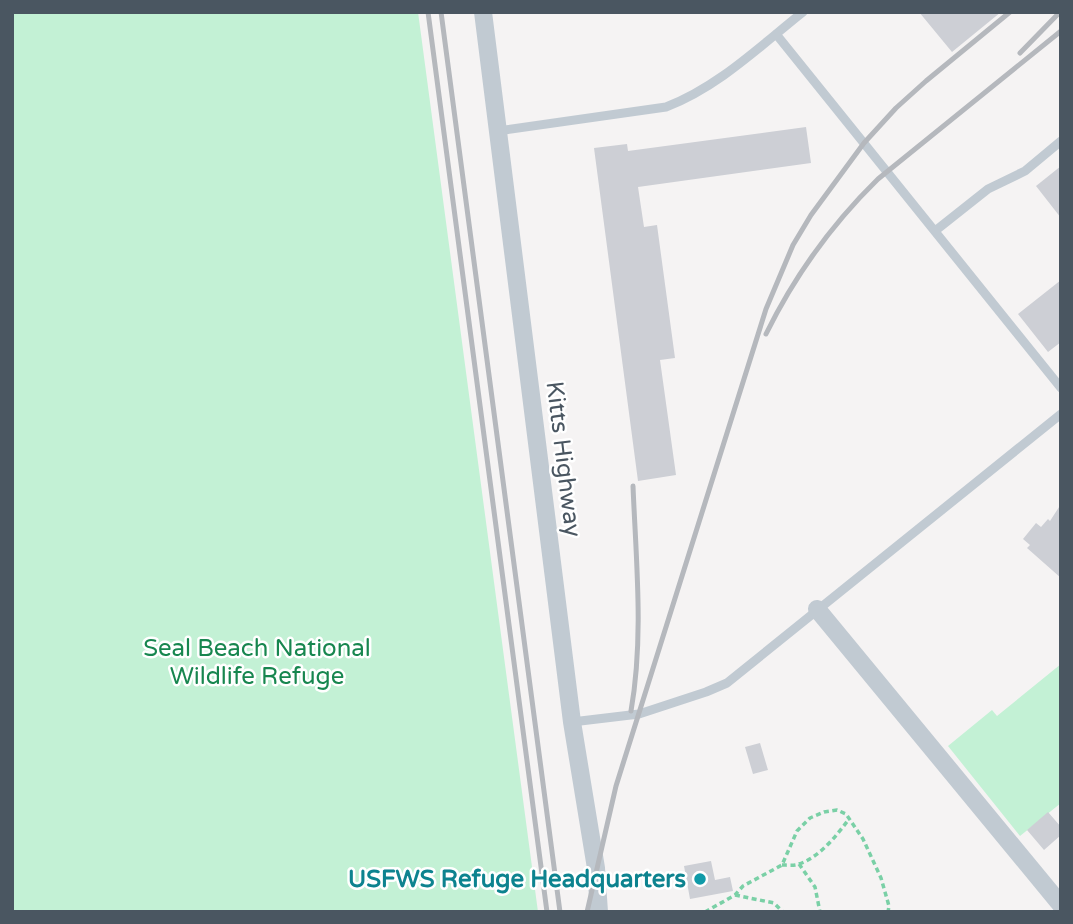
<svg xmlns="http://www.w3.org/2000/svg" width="1073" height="924" font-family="'Varela Round',sans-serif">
	<rect width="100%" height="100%" fill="#f5f3f3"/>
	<!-- green -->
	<path fill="#c3f1d5" d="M12,12H418L538,912H12Z
		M1061,664V803L1020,836L948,746L992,710L997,716Z"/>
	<!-- building -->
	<path fill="#cdcfd5" d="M919,12H1001L952,52Z
		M806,127L811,163L638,187L644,227L657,225L675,358L660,360L676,475L638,481L594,148L627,144L628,151Z
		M1061,166V218L1036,186Z
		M1061,280V342L1048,352L1018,314Z
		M1061,504V578L1027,548L1030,545L1023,539L1036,523L1041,527L1048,519L1050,521Z
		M760,743L768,770L753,774L745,747Z
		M1048,812L1061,827V835L1044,850L1027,830Z
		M711,861L715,880L730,877L733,891L690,899L684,866Z"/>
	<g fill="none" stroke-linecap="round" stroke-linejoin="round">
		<!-- path -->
		<path stroke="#7ad0a6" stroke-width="3.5" stroke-dasharray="5 3.5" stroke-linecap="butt" d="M799,864L815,887L820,912
			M782,865C787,865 794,866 799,864C820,857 837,835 849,819
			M735,895L774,903L783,912
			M705,912L735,895L743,886L782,865L797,831L810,818L824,812L837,810L846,814L863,839L881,878L889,906L888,912"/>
		<!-- lane -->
		<path stroke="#c1cad2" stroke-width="9" d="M776,34L1061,388
			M498,131L666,107C718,87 759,47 803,12
			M935,231L988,189L1025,171L1061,141
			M572,722L639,714L706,692L727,683L1061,414"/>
		<!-- street -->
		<path stroke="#c1cad2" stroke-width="18" d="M483,12L572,722L596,868L599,912
			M817,609L1061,905"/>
		<!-- rail -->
		<path stroke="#b5b8bd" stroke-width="5" d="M428,12L547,912
			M441,12L560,912
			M1020,53L1060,12
			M766,334C794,277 833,223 878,179L1061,31
			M631,711C644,637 636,561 633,486
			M587,912L616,786L766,309L793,245L811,215L864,143L896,108L926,81L1010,12"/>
	</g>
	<!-- markers -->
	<circle fill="#0f9aa8" stroke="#fff" stroke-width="2.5" cx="700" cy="879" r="7"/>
	<g text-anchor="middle" stroke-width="5" stroke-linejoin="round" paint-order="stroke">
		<!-- street labels -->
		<g font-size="24" fill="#4a5661" stroke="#fff">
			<text transform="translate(564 459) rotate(83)" y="8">Kitts Highway</text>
		</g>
		<!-- park labels -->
		<g font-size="24" fill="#17864f" stroke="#fff">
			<text x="257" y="656">Seal Beach National<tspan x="257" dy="28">Wildlife Refuge</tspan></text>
		</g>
		<!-- culture labels -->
		<g font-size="24" font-weight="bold" fill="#0d838f" stroke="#fff" text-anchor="end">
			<text x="686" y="887">USFWS Refuge Headquarters</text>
		</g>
	</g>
	<!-- border -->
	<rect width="1073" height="924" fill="none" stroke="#4a5661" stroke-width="28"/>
</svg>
